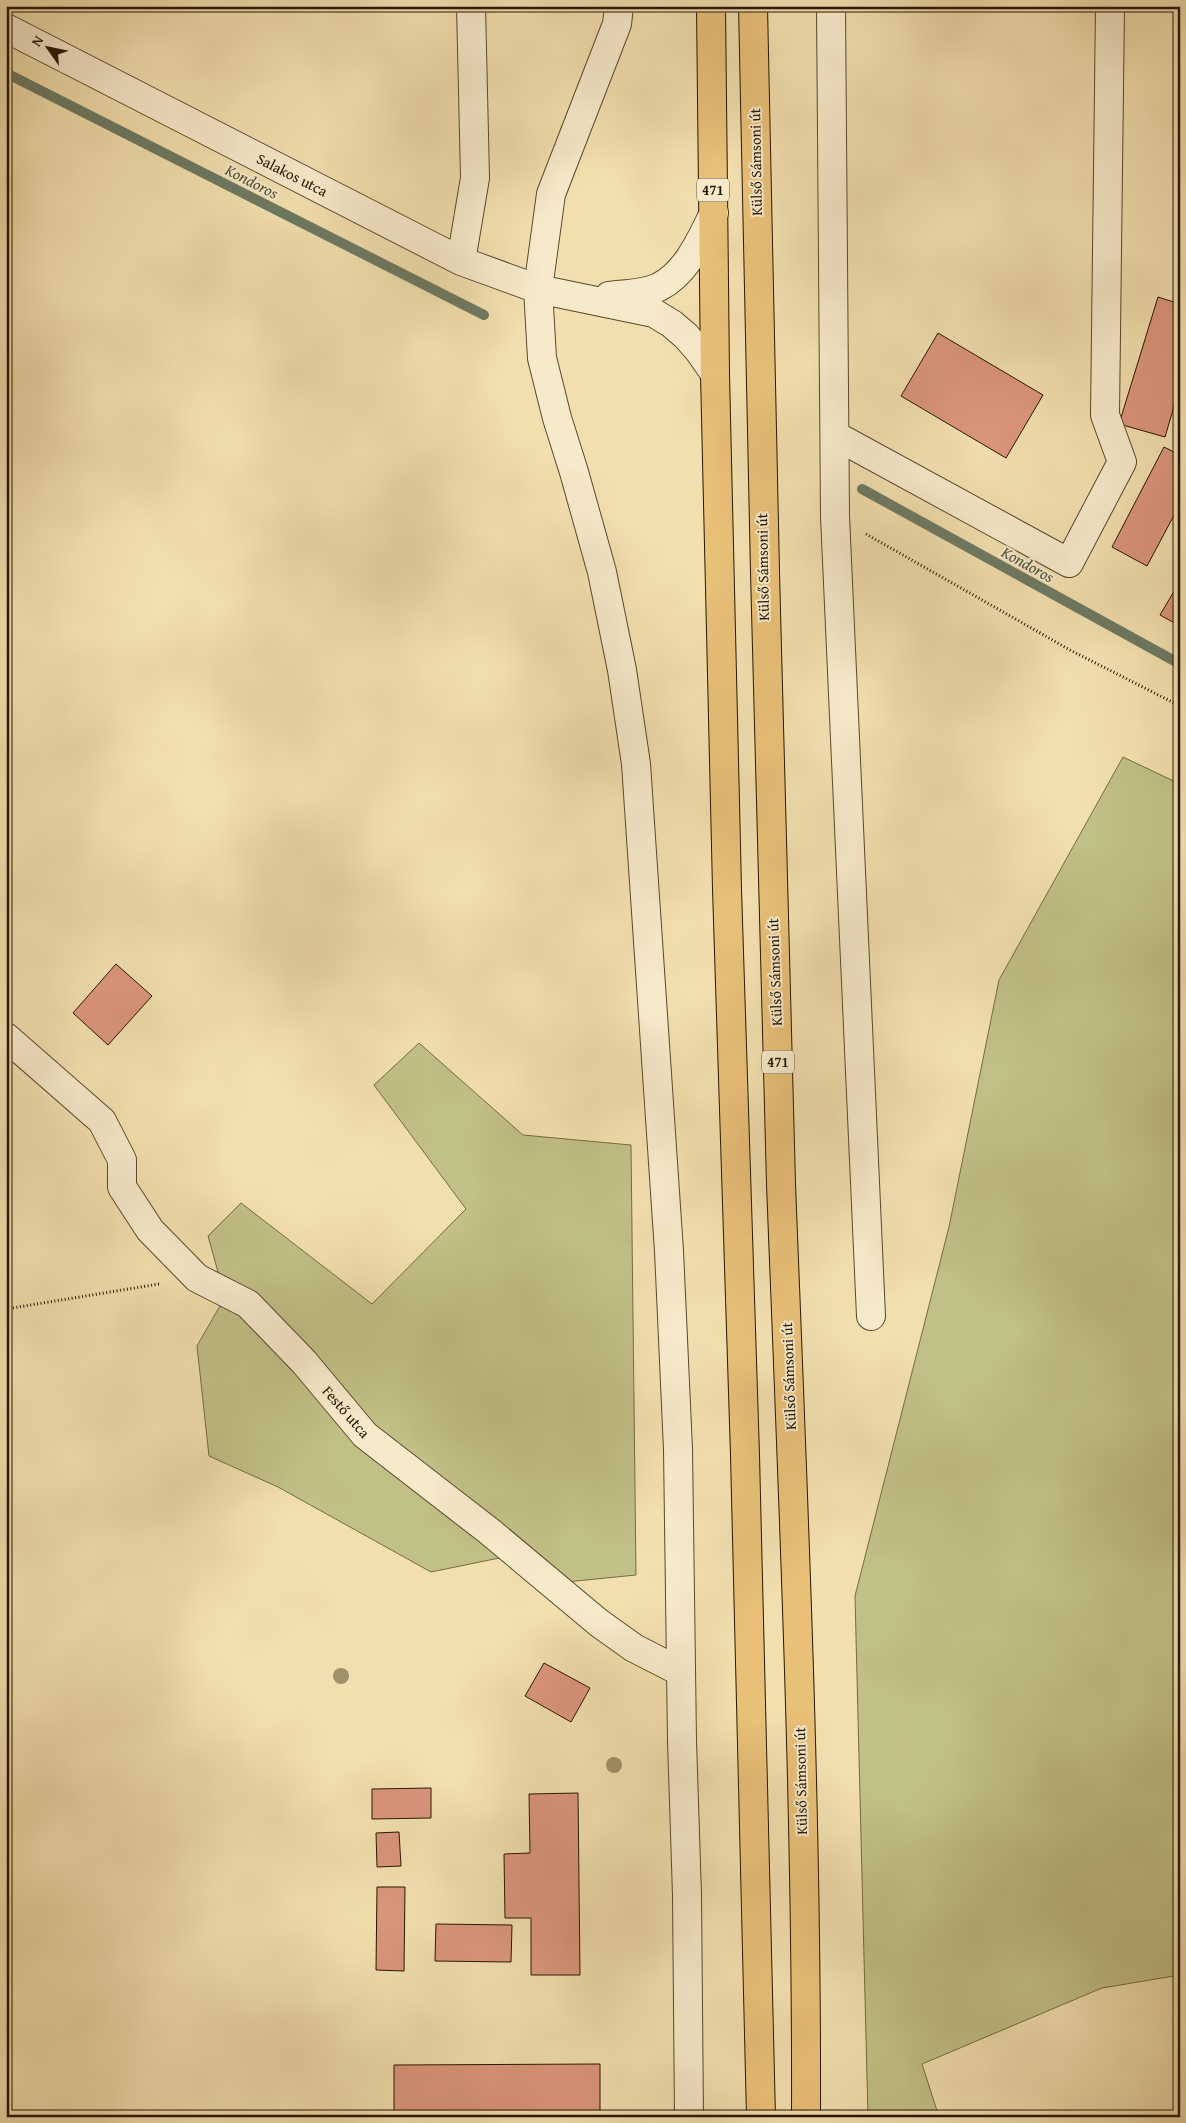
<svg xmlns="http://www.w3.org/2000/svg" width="1186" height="2123" font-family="'Gentium Book Plus',serif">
	<rect width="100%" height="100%" fill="#f2dfaf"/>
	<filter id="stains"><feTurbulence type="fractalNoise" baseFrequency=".004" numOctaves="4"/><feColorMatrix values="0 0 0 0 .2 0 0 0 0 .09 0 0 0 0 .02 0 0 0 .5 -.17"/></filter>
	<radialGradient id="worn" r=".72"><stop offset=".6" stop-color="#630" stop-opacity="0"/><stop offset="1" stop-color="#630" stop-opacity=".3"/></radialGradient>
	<!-- green -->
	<path fill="#c1c086" stroke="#746b44" d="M1123,757L1180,784V1975L1102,1988L922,2064L939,2117H868L855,1596L949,1227L999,980Z
		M419,1043L523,1135L631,1145L636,1575L556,1583L509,1556L431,1572L278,1487L209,1456L197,1346L225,1297L208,1236L241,1203L372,1304L466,1209L374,1085Z"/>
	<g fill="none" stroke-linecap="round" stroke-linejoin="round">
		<!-- stream -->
		<path stroke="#6d7a63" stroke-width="10" d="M6,73L484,315
			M862,489L1180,664"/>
	</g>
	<!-- building -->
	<path fill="#dc967c" stroke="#261601" d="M1158,297L1180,304V386L1165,437L1119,424Z
		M938,333L1043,395L1006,458L901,396Z
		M1164,447L1180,455V504L1147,566L1112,547Z
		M1180,581V626L1160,615Z
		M116,964L152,996L108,1045L73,1013Z
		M544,1663L590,1688L571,1722L525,1696Z
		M431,1788V1818L372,1819V1789Z
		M578,1793L580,1975H531V1918H505L504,1854L530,1853L529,1794Z
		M399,1832L401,1866L377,1867L376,1833Z
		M377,1887H405L404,1971L376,1970Z
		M436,1924L512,1925L511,1962L435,1961Z
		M600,2064V2117H394V2065Z"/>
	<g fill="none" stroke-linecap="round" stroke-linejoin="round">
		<!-- minor casing -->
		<g stroke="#59482c" stroke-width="30">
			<path id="minor" d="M619,6L617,24L551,194L538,289L542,358L557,418L574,472L602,572L622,670L636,764L669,1251L678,1449L682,1741L687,1895L689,2117
				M831,6L835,516L871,1316
				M6,28L461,261L538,289L654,313L672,324L686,336L699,351L715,374
				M461,261L475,178L471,6
				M609,296C625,294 644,294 659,287C687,273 701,239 714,213
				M836,436L1069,563L1122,462L1105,415L1110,6
				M6,1037L102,1121L122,1160V1187L150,1230L197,1278L248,1304L304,1362L365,1435L489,1531L599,1623L634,1648L681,1672"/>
		</g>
		<!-- major casing -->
		<g stroke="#261601" stroke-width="30">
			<path id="major" d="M711,6L715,374L727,889L745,1455L761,2117
				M753,6C762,399 768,791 781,1184C793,1494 807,1806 806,2117"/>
		</g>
		<!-- path -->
		<path stroke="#261601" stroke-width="3" stroke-dasharray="1 2.5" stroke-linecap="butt" d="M866,534L1070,650L1180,706
			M6,1309L159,1284"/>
		<!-- minor -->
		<use href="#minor" stroke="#f7eacb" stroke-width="28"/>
		<!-- major -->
		<use href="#major" stroke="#e9c078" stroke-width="28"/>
	</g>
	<!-- trees -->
	<g fill="#a09169">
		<circle cx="341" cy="1676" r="8"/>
		<circle cx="614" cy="1765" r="8"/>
	</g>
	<g text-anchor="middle" stroke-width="4" stroke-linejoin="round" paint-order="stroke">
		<!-- shield labels -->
		<g fill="#f7eacb" stroke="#65563e" stroke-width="1">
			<rect x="697" y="178.5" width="32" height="23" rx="4"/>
			<rect x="762" y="1050.5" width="32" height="23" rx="4"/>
		</g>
		<g font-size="14" font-weight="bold" fill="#261601">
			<text x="713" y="195">471</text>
			<text x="778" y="1067">471</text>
		</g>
		<!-- street labels -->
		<g font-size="15" fill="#261601" stroke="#f7eacb">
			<text transform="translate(756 162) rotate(-91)" y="5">Külső Sámsoni út</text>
			<text transform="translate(292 175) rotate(27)" y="5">Salakos utca</text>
			<text transform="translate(763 567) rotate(-91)" y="5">Külső Sámsoni út</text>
			<text transform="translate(775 972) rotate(-92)" y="5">Külső Sámsoni út</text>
			<text transform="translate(789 1376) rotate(-92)" y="5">Külső Sámsoni út</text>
			<text transform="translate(346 1412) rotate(49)" y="5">Festő utca</text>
			<text transform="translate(801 1781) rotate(-91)" y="5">Külső Sámsoni út</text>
		</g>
		<!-- water labels -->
		<g font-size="16" font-style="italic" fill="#4f503a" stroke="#f7eacb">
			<text transform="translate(252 181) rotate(27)" y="6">Kondoros</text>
			<text transform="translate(1028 564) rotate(29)" y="6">Kondoros</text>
		</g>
	</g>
	<!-- margin -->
	<rect width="1186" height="2123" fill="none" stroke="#f2dfaf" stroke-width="25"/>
	<rect x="8" y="8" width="1171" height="2108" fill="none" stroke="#261601" stroke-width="2.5"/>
	<rect x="12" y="12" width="1161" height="2098" fill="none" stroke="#261601"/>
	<!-- north arrow -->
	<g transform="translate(48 48) rotate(303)" stroke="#f7eacb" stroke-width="4" paint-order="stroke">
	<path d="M0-4L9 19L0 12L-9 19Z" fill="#261601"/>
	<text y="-8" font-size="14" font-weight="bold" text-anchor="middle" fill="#261601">N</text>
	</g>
	<rect width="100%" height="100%" filter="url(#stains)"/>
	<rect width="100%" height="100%" fill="url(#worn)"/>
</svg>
